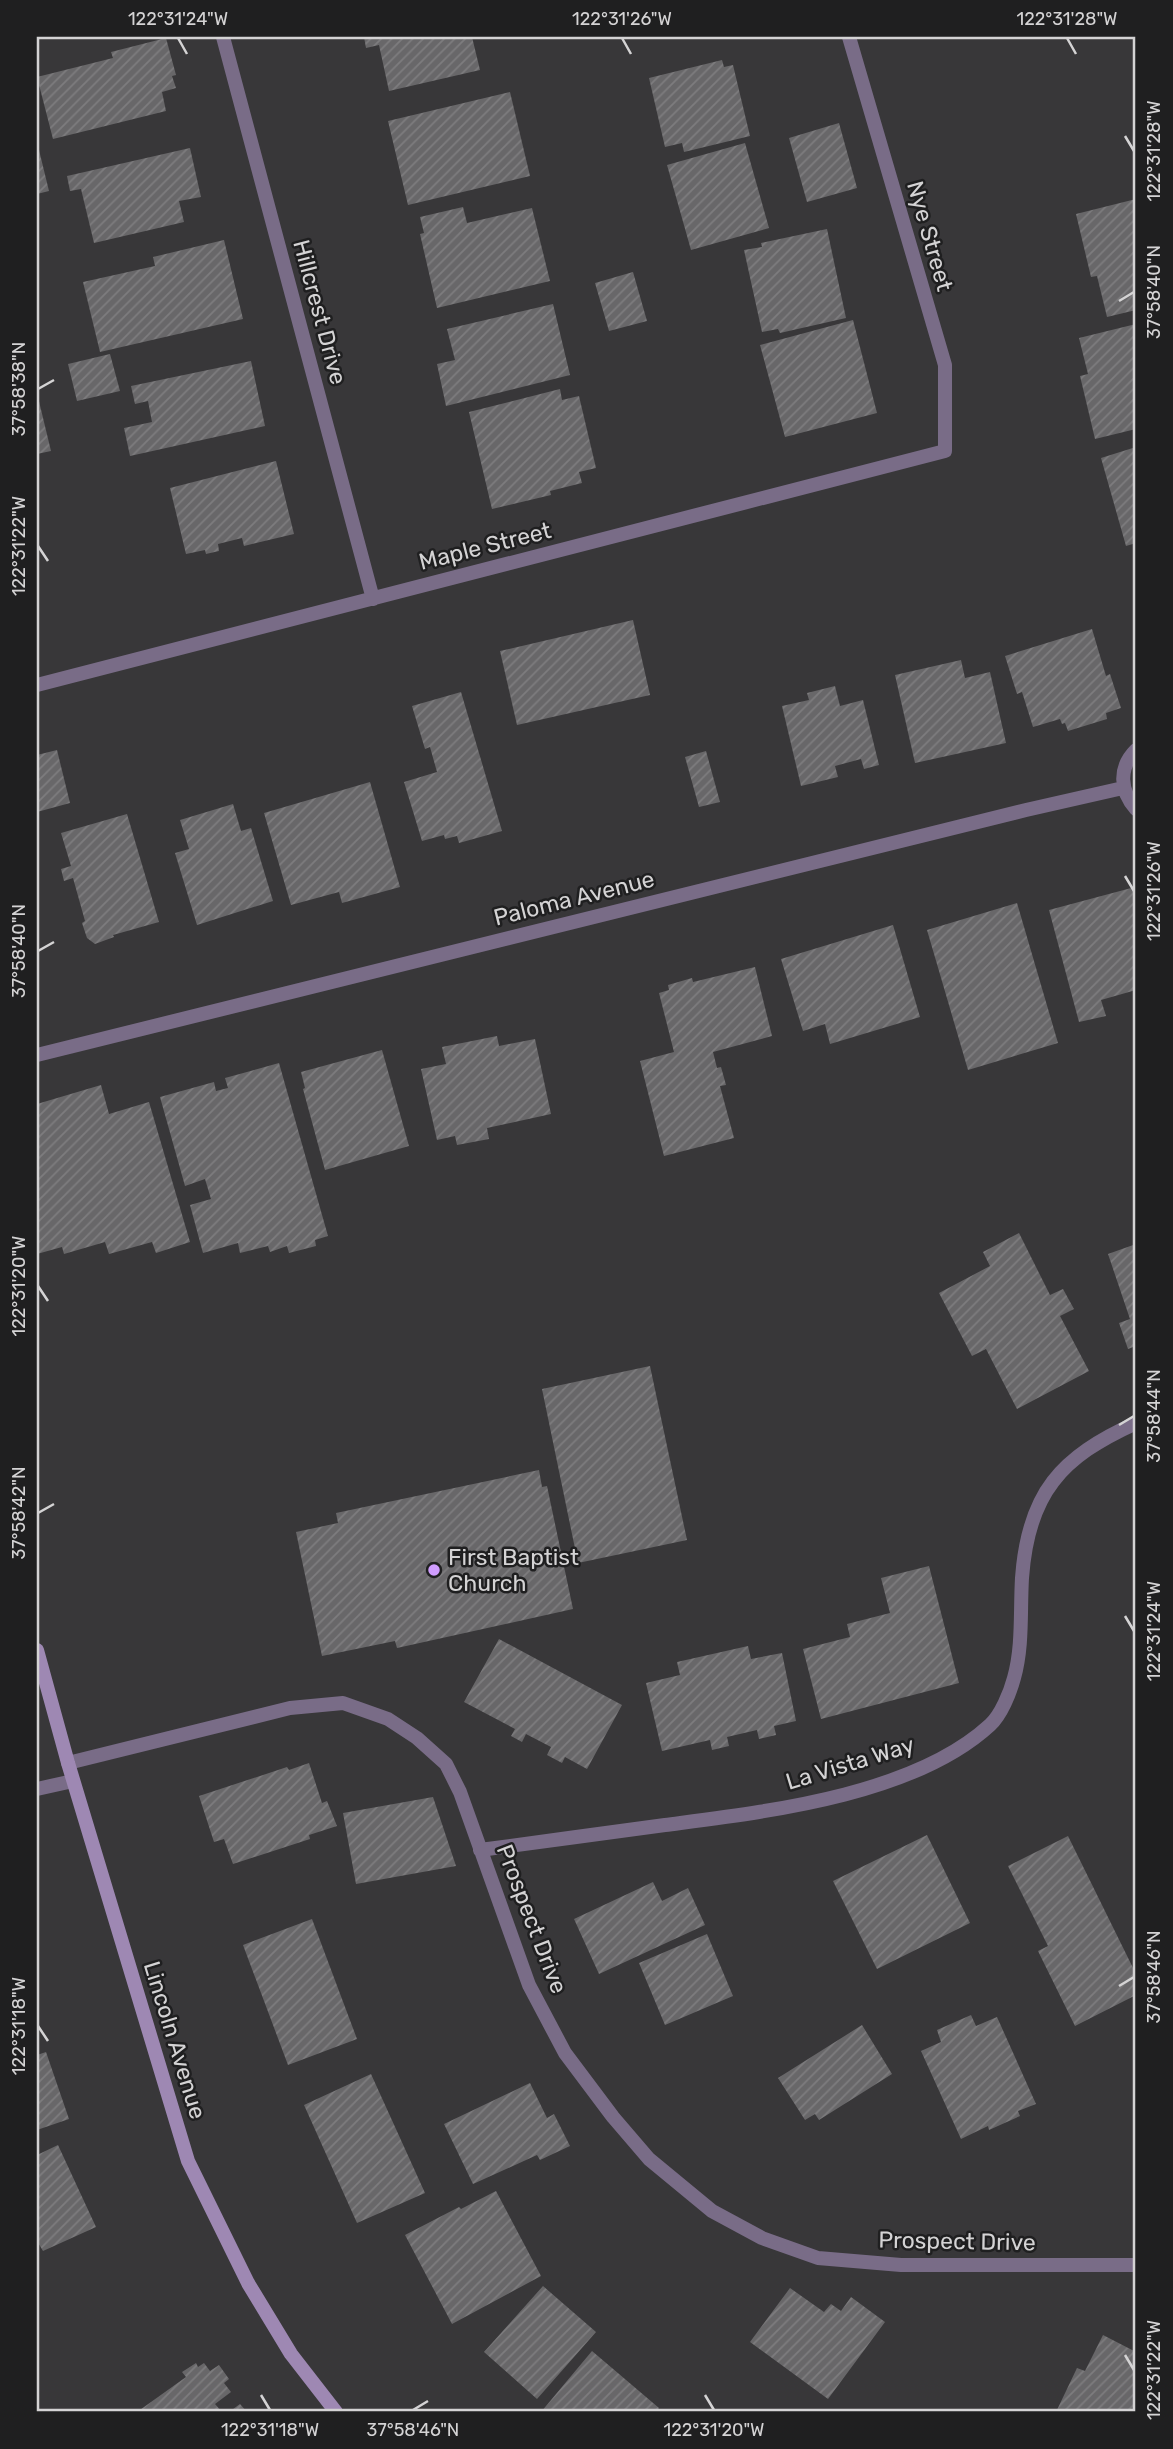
<svg xmlns="http://www.w3.org/2000/svg" width="1173" height="2449" font-family="Rubik,sans-serif">
	<defs>
		<pattern id="building-hatch" width="6" height="6" patternUnits="userSpaceOnUse" patternTransform="scale(1.75)"><rect width="6" height="6" fill="#686769"/><path d="M-1 1l2-2M0 6l6-6M5 7l2-2" fill="none" stroke="#7d7c7e"/></pattern>
	</defs>
	<rect width="100%" height="100%" fill="#383739"/>
	<!-- building -->
	<path fill="url(#building-hatch)" d="M364,37H472L480,70L389,91L379,45L366,48Z
		M166,38L176,75L172,76L176,88L162,92L166,111L53,139L37,77L113,58L111,52Z
		M722,60L724,67L733,65L750,136L684,152L682,143L665,147L649,78Z
		M510,92L530,176L408,205L388,121Z
		M839,123L857,188L807,202L789,138Z
		M745,143L769,228L691,250L667,165Z
		M190,148L201,197L179,201L184,222L94,243L81,189L70,191L67,176Z
		M39,150L49,191L37,194V151Z
		M1136,199V310L1107,317L1097,276L1091,277L1076,214Z
		M463,207L467,223L532,208L550,281L437,308L420,234L424,233L420,217Z
		M827,229L846,318L780,333L778,329L762,332L744,250L762,247L761,243Z
		M224,240L243,319L100,352L83,282L155,266L153,257Z
		M633,272L647,321L609,331L595,283Z
		M553,304L570,375L446,406L437,364L455,360L447,329Z
		M853,320L877,413L785,437L760,345Z
		M1136,324V429L1095,439L1080,376L1088,374L1079,338Z
		M110,354L120,391L77,401L68,364Z
		M251,361L265,426L130,456L124,428L152,422L148,401L135,404L131,386Z
		M560,389L562,400L579,396L596,468L579,472L582,483L550,491L551,495L492,509L469,412Z
		M37,393L51,451L37,454Z
		M1136,447V543L1126,546L1101,458Z
		M276,461L294,534L244,546L242,538L218,544L219,551L206,554L205,550L186,554L170,488Z
		M633,620L650,695L517,725L500,651Z
		M1092,629L1106,676L1110,674L1121,708L1106,713L1107,719L1068,731L1065,723L1062,724L1060,719L1033,727L1022,692L1017,694L1005,656Z
		M961,660L965,678L990,672L1006,743L915,763L895,675Z
		M835,686L840,706L863,700L879,765L864,769L861,759L835,766L838,777L801,786L782,706L809,700L807,693Z
		M461,692L502,831L459,843L457,836L445,839L444,835L422,841L404,782L437,772L430,747L425,749L412,706Z
		M57,750L70,803L37,812V755Z
		M706,751L720,802L699,807L685,757Z
		M370,782L400,887L342,903L339,892L291,905L264,813Z
		M233,804L241,831L251,828L273,901L197,925L175,853L189,849L180,820Z
		M127,814L159,922L113,935L114,937L95,944L87,938L82,923L85,921L73,878L64,881L61,869L71,866L61,833Z
		M1135,887L1136,990L1101,1000L1106,1016L1079,1022L1049,910Z
		M1017,903L1058,1043L968,1070L927,930Z
		M893,925L920,1017L830,1044L825,1024L803,1031L781,959Z
		M755,967L772,1036L713,1052L717,1068L721,1067L726,1085L720,1086L734,1138L664,1156L640,1061L674,1052L659,993L669,990L668,985L692,978L693,982Z
		M497,1036L499,1046L535,1039L551,1114L487,1128L489,1139L457,1145L455,1136L437,1140L421,1069L446,1064L442,1047Z
		M382,1050L409,1146L325,1170L303,1089L305,1088L301,1072Z
		M279,1063L328,1236L315,1240L316,1246L289,1253L287,1246L270,1252L268,1246L240,1253L238,1243L203,1253L190,1205L211,1199L205,1179L185,1186L160,1097L214,1082L216,1091L228,1088L225,1078Z
		M101,1085L109,1114L149,1102L190,1242L156,1253L152,1242L109,1254L105,1242L64,1254L62,1247L37,1254V1104Z
		M1019,1233L1050,1295L1063,1289L1074,1309L1060,1316L1089,1371L1017,1409L986,1349L972,1356L939,1293L990,1266L983,1252Z
		M1136,1244V1346L1128,1349L1119,1323L1130,1319L1108,1254Z
		M650,1366L687,1540L578,1563L542,1389Z
		M539,1470L542,1487L547,1486L573,1609L397,1648L395,1641L322,1656L296,1532L338,1523L336,1513Z
		M929,1566L959,1683L821,1719L803,1649L850,1637L847,1624L890,1613L881,1578Z
		M499,1639L622,1705L587,1769L565,1757L562,1763L547,1755L551,1747L526,1734L522,1742L511,1736L515,1729L464,1702Z
		M748,1646L751,1659L782,1653L796,1721L774,1726L776,1735L759,1739L757,1730L727,1737L729,1746L712,1750L710,1740L662,1751L646,1683L680,1675L677,1662Z
		M309,1763L322,1803L327,1801L337,1826L309,1835L310,1839L233,1864L224,1839L214,1842L199,1796L287,1767L289,1770Z
		M433,1797L456,1866L356,1884L343,1813Z
		M927,1835L970,1923L877,1969L833,1881Z
		M1068,1836L1136,1974V1995L1075,2026L1038,1951L1048,1946L1008,1866Z
		M653,1882L662,1901L688,1888L705,1925L599,1974L574,1919Z
		M312,1919L357,2039L288,2065L243,1945Z
		M707,1934L733,1996L665,2025L639,1963Z
		M971,2015L976,2026L997,2017L1036,2104L1018,2111L1020,2116L989,2130L988,2126L961,2139L921,2051L941,2042L937,2030Z
		M862,2025L892,2074L819,2120L815,2114L805,2120L778,2078Z
		M46,2052L69,2119L37,2130V2055Z
		M371,2074L425,2193L357,2223L304,2105Z
		M530,2083L547,2118L554,2114L570,2146L540,2160L537,2155L473,2184L444,2124Z
		M58,2145L96,2227L43,2251L37,2241V2155Z
		M496,2191L541,2276L452,2324L405,2235L459,2207L461,2209Z
		M543,2286L596,2332L537,2399L484,2352Z
		M790,2288L824,2312L831,2304L841,2311L851,2297L885,2322L828,2399L750,2342Z
		M1103,2335L1136,2352V2412H1056L1077,2368L1085,2371Z
		M592,2351L659,2408L656,2412H541Z
		M196,2363L198,2367L204,2363L210,2371L219,2365L229,2379L224,2383L231,2392L215,2404L222,2412H137L186,2377L182,2372Z
		M240,2404L247,2412H229Z"/>
	<g fill="none" stroke-linecap="round" stroke-linejoin="round">
		<!-- service -->
		<path stroke="#796c87" stroke-width="14" d="M37,1789L73,1781"/>
		<!-- minor -->
		<path stroke="#796c87" stroke-width="14" d="M223,37L373,599
			M37,685L945,451V365L849,37
			M1136,750C1118,768 1120,791 1136,809
			M37,1055L1026,810L1123,788
			M68,1763L290,1708L343,1703L388,1719L417,1738L446,1764L460,1792L529,1985L565,2053L613,2117L649,2159L712,2211L762,2238L818,2258L901,2265H1136
			M480,1850C542,1842 603,1833 665,1825C764,1812 913,1796 990,1725C1001,1715 1010,1693 1014,1678C1023,1646 1020,1612 1022,1578C1028,1493 1061,1457 1136,1423"/>
		<!-- secondary -->
		<path stroke="#9e88b3" stroke-width="14" d="M37,1650L68,1763L188,2161L248,2283L291,2354L336,2412"/>
	</g>
	<!-- ticks -->
	<path fill="none" stroke="#d4d3d4" stroke-width="2.5" d="M178,38L187,54M622,38L631,54M1067,38L1076,54M1125,136L1134,151M1119,301L1134,292M38,389L54,380M38,546L48,561M1125,876L1134,891M38,951L54,942M38,1286L48,1301M1119,1425L1134,1416M38,1513L54,1504M1125,1616L1134,1631M1119,1986L1134,1977M38,2026L48,2041M1125,2355L1134,2370M261,2395L270,2410M705,2395L714,2410M413,2410L428,2401"/>
	<!-- markers -->
	<circle fill="#d09dff" stroke="#1f1f20" stroke-width="2.5" cx="434" cy="1570" r="7"/>
	<g text-anchor="middle" stroke-width="5" stroke-linejoin="round" paint-order="stroke">
		<!-- street labels -->
		<g font-size="23" fill="#d4d3d4" stroke="#1f1f20">
			<text transform="translate(930 236) rotate(74)" y="8">Nye Street</text>
			<text transform="translate(320 312) rotate(75)" y="8">Hillcrest Drive</text>
			<text transform="translate(485 546) rotate(-14)" y="8">Maple Street</text>
			<text transform="translate(574 898) rotate(-14)" y="8">Paloma Avenue</text>
			<text transform="translate(850 1763) rotate(-17)" y="8">La Vista Way</text>
			<text transform="translate(532 1919) rotate(69)" y="8">Prospect Drive</text>
			<text transform="translate(175 2040) rotate(73)" y="8">Lincoln Avenue</text>
			<text transform="translate(957 2241) rotate(1)" y="8">Prospect Drive</text>
		</g>
		<!-- poi labels -->
		<g font-size="23" fill="#d4d3d4" stroke="#1f1f20" text-anchor="start">
			<text x="448" y="1565">First Baptist<tspan x="448" dy="26">Church</tspan></text>
		</g>
	</g>
	<!-- border -->
	<rect width="1173" height="2449" fill="none" stroke="#1f1f20" stroke-width="77"/>
	<rect x="38" y="38" width="1096" height="2372" fill="none" stroke="#d4d3d4" stroke-width="2.5"/>
	<g font-size="18" text-anchor="middle" fill="#d4d3d4">
		<text x="178" y="25">122°31'24"W</text>
		<text x="622" y="25">122°31'26"W</text>
		<text x="1067" y="25">122°31'28"W</text>
		<text transform="translate(1154 151) rotate(-90)" y="6">122°31'28"W</text>
		<text transform="translate(1154 292) rotate(-90)" y="6">37°58'40"N</text>
		<text transform="translate(19 389) rotate(-90)" y="6">37°58'38"N</text>
		<text transform="translate(19 546) rotate(-90)" y="6">122°31'22"W</text>
		<text transform="translate(1154 891) rotate(-90)" y="6">122°31'26"W</text>
		<text transform="translate(19 951) rotate(-90)" y="6">37°58'40"N</text>
		<text transform="translate(19 1286) rotate(-90)" y="6">122°31'20"W</text>
		<text transform="translate(1154 1416) rotate(-90)" y="6">37°58'44"N</text>
		<text transform="translate(19 1513) rotate(-90)" y="6">37°58'42"N</text>
		<text transform="translate(1154 1631) rotate(-90)" y="6">122°31'24"W</text>
		<text transform="translate(1154 1977) rotate(-90)" y="6">37°58'46"N</text>
		<text transform="translate(19 2026) rotate(-90)" y="6">122°31'18"W</text>
		<text transform="translate(1154 2370) rotate(-90)" y="6">122°31'22"W</text>
		<text x="270" y="2436">122°31'18"W</text>
		<text x="413" y="2436">37°58'46"N</text>
		<text x="714" y="2436">122°31'20"W</text>
	</g>
</svg>
